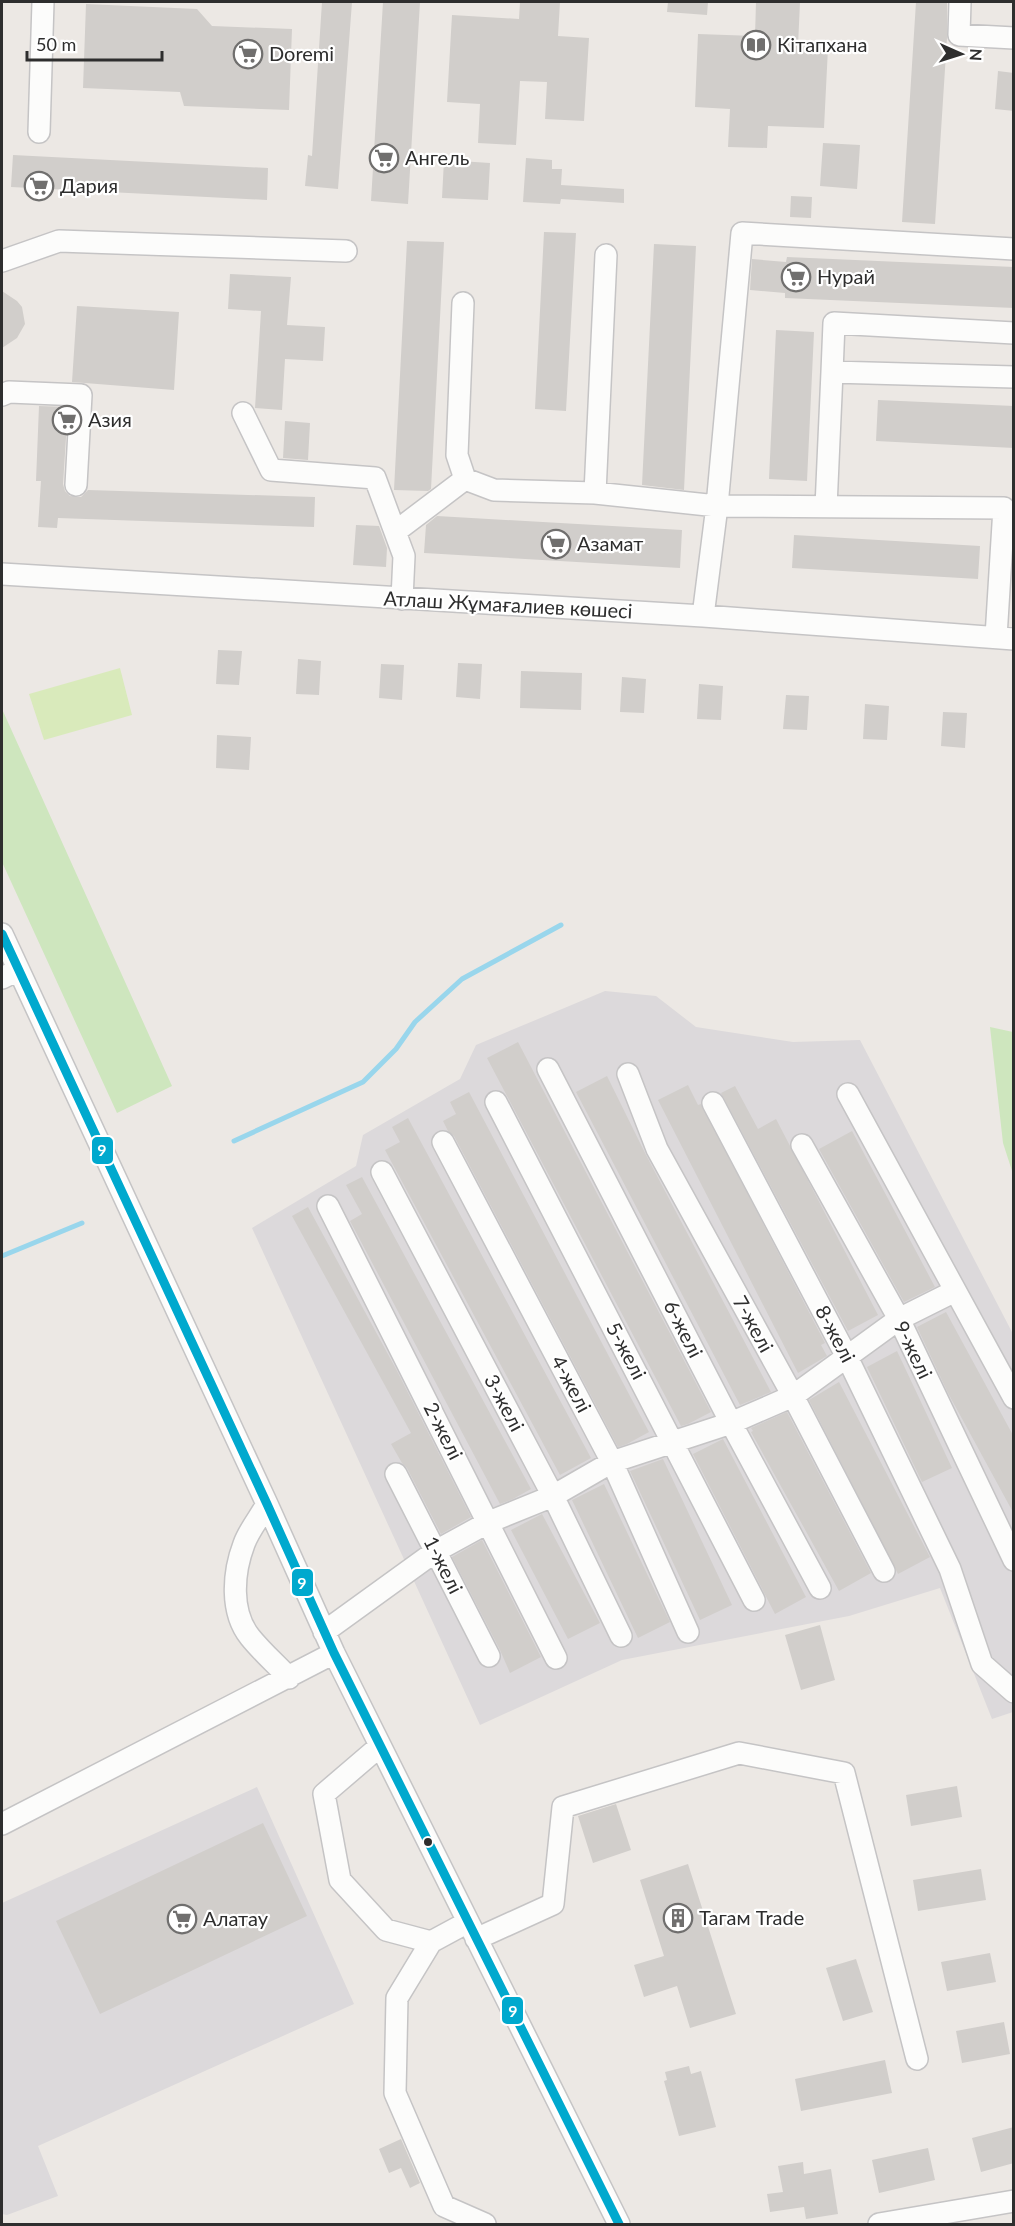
<svg xmlns="http://www.w3.org/2000/svg" width="1015" height="2226" font-family="Lato,sans-serif">
	<rect width="100%" height="100%" fill="#ece8e4"/>
	<!-- industrial -->
	<path fill="#dcd9db" d="M605,991L656,996L696,1027L793,1042L860,1040L1013,1334V1712L992,1719L940,1588L849,1616L622,1660L480,1725L252,1228L356,1166L363,1135L460,1079L476,1045Z
		M257,1787L354,2004L38,2146L58,2196L7,2215L2,2214V1903Z"/>
	<!-- green -->
	<path fill="#cee6be" d="M2,709L172,1086L117,1113L2,862Z
		M990,1027L1013,1032V1174L1003,1143Z"/>
	<!-- pitch -->
	<path fill="#d9eabb" d="M120,668L132,715L44,740L29,694Z"/>
	<g fill="none" stroke-linecap="round" stroke-linejoin="round">
		<!-- stream -->
		<path stroke="#99d6ec" stroke-width="5" d="M234,1141L363,1082L396,1049L415,1022L462,979L561,925
			M2,1256L82,1223"/>
	</g>
	<!-- building -->
	<path fill="#d1cecb" d="M322,2H352L338,189L305,186L308,155L312,156Z
		M383,2H420L408,204L371,201Z
		M520,2H560L558,36L589,38L584,121L545,119L547,82L520,81L516,145L478,143L480,104L447,102L452,15L519,19Z
		M668,2H708L707,15L667,12Z
		M756,2H800L798,46L828,48L824,128L768,126L767,148L728,147L730,109L695,107L698,34L755,36Z
		M916,2H947V38L935,224L902,222Z
		M86,4L197,9L212,26L292,29L289,110L184,106L180,92L83,88Z
		M998,71L1014,73V111L995,109Z
		M823,143L860,145L857,189L820,186Z
		M13,155L268,168L267,200L11,187Z
		M526,158L552,160V169H562L561,185L624,189V203L561,199L560,204L523,202Z
		M444,160L490,163L488,200L442,198Z
		M791,196L812,197L811,218L790,217Z
		M544,232L576,233L566,411L535,409Z
		M407,241L444,242L431,489L428,491L394,490Z
		M654,244L696,246L684,490L642,485Z
		M787,257L1014,267V308L785,298V293L750,290L752,259L786,262Z
		M230,274L291,277L287,325L325,327L323,361L285,359L282,410L255,408L261,311L228,309Z
		M2,291L17,301L22,307L25,324L17,338L2,348Z
		M77,306L179,312L174,390L72,382Z
		M776,330L814,332L807,481L769,479Z
		M878,400L1014,406V448L876,441Z
		M39,406L68,407L63,484L65,491L70,496L81,497L88,490L315,497L314,527L58,518L57,528L38,527L41,481H36Z
		M285,421L310,423L308,460L283,458Z
		M437,516L682,530L680,568L424,553L426,525Z
		M356,525L379,526L387,548L386,567L353,565Z
		M794,535L980,546L978,579L792,568Z
		M218,650L242,651L239,685L216,684Z
		M298,659L321,661L319,695L296,694Z
		M458,663L482,664L480,699L456,697Z
		M381,664L404,665L402,700L379,698Z
		M521,671L582,673L581,710L520,708Z
		M622,677L646,679L644,713L620,712Z
		M699,684L723,686L721,720L697,719Z
		M786,695L809,696L807,730L783,729Z
		M865,704L889,706L887,740L863,739Z
		M943,712L967,713L965,748L941,746Z
		M217,735L251,737L249,770L216,768Z
		M518,1042L711,1412L688,1424L681,1426L487,1058Z
		M607,1076L646,1155L771,1392L740,1405L576,1092Z
		M688,1085L698,1105L701,1104L825,1343L821,1345L827,1356L798,1373L658,1100Z
		M735,1086L758,1129L776,1119L878,1315L848,1331L721,1093Z
		M469,1092L649,1432L627,1444L618,1447L454,1136L448,1131L443,1121L456,1114L450,1102Z
		M408,1118L591,1458L560,1475L385,1150L400,1142L392,1127Z
		M852,1131L935,1287L904,1302L819,1149Z
		M362,1177L531,1489L513,1499L500,1504L350,1221L362,1214L346,1185Z
		M308,1207L396,1369L471,1517L441,1534L407,1468L402,1463L391,1444L411,1433L292,1216Z
		M946,1312L1014,1437V1514L948,1393L917,1327Z
		M897,1351L952,1468L922,1482L867,1367Z
		M839,1382L930,1557L898,1574L809,1400Z
		M787,1412L871,1573L839,1591L751,1432L753,1431L751,1428Z
		M723,1439L806,1597L775,1614L693,1454Z
		M663,1459L732,1605L700,1620L630,1471Z
		M604,1484L670,1622L638,1638L572,1500Z
		M542,1514L600,1623L568,1639L511,1530Z
		M482,1540L541,1657L510,1673L500,1650L452,1557Z
		M820,1625L835,1680L801,1690L785,1635Z
		M957,1786L962,1817L911,1826L906,1795Z
		M616,1804L631,1850L593,1863L578,1816Z
		M263,1823L307,1916L100,2014L56,1921Z
		M688,1864L736,2014L690,2028L677,1986L644,1997L634,1965L664,1956L640,1880Z
		M981,1869L986,1900L918,1911L913,1880Z
		M990,1953L996,1982L947,1991L941,1962Z
		M856,1959L873,2012L843,2021L826,1968Z
		M1004,2022L1010,2054L962,2063L956,2031Z
		M885,2060L892,2093L801,2111L795,2079Z
		M689,2066L691,2074L701,2071L716,2127L679,2136L664,2081L667,2080L665,2072Z
		M1014,2127V2163L981,2172L972,2138Z
		M401,2139L420,2183L410,2188L401,2168L389,2173L379,2149Z
		M928,2148L935,2180L879,2193L872,2160Z
		M803,2162L804,2174L831,2169L838,2214L806,2219L804,2207L770,2212L767,2194L783,2192L778,2166Z"/>
	<g fill="none" stroke-linecap="round" stroke-linejoin="round">
		<!-- minor casing -->
		<g stroke="#c5c4c5" stroke-width="24">
			<path id="minor" d="M960,2L959,35L1014,38
				M39,132L43,2
				M2,261L59,241L346,251
				M463,303L457,455L465,479L494,490L595,493L606,255
				M832,372L834,323L1014,333
				M2,395L9,392L81,395L76,485
				M243,413L271,470L375,478L404,556L402,599
				M595,493L717,506L1004,508L996,637
				M826,507L832,372L1014,377
				M395,532L465,479
				M2,574L703,616L1014,639
				M703,616L717,506L742,233L1014,249
				M2,934L267,1504L334,1653L619,2224
				M2,978L18,970
				M548,1069L731,1423L820,1588
				M628,1074L657,1149L793,1396L884,1571
				M848,1094L1014,1398
				M496,1102L754,1600
				M713,1103L847,1357L950,1569L982,1664L1014,1692
				M443,1142L612,1462L688,1632
				M802,1145L899,1319L1014,1560
				M382,1172L553,1496L621,1636
				M328,1206L556,1658
				M396,1474L489,1656
				M267,1504C260,1517 249,1530 244,1544C233,1573 230,1612 250,1637C262,1652 276,1664 289,1678
				M324,1632L436,1551L489,1522L553,1496L612,1462L731,1423L793,1396L899,1319L955,1291
				M380,1746L324,1794L340,1880L386,1930L431,1942
				M2,1824L334,1653
				M468,1922L431,1942L397,1998L395,2093L444,2206L485,2224
				M476,1939L553,1904L563,1807L739,1753L844,1773L917,2059
				M879,2224L1014,2201"/>
		</g>
		<!-- minor -->
		<use href="#minor" stroke="#fcfcfb" stroke-width="21"/>
		<!-- bus-1 casing -->
		<g stroke="#fff" stroke-width="14">
			<path id="bus-1" d="M2,934L267,1504L334,1653L619,2224"/>
		</g>
		<!-- bus-1 -->
		<use href="#bus-1" stroke="#00a9ce" stroke-width="9"/>
	</g>
	<!-- icons -->
	<defs>
		<g id="library-ring" transform="scale(1.5)"><circle r="9.5" fill="#fff" stroke="#706f6e" stroke-width="1.5"/><path d="M-6-4Q-3-5.5-.7-3.5V5Q-3 3-6 4ZM6-4Q3-5.5 .7-3.5V5Q3 3 6 4Z" fill="#706f6e"/></g>
		<g id="supermarket-ring" transform="scale(1.5)"><circle r="9.5" fill="#fff" stroke="#706f6e" stroke-width="1.5"/><path d="M-6-5.5h2.5l.6 2H6L4.5 2H-2.5L-4.4-4H-6ZM-1.5 3.2a1.3 1.3 0 1 0 .1 0ZM3 3.2a1.3 1.3 0 1 0 .1 0Z" fill="#706f6e"/></g>
		<g id="building-ring" transform="scale(1.5)"><circle r="9.5" fill="#fff" stroke="#706f6e" stroke-width="1.5"/><path d="M-4-6H4V6H1V3H-1V6H-4ZM-2.5-4.3h1.7v1.8h-1.7ZM.8-4.3h1.7v1.8H.8ZM-2.5-1h1.7V.8h-1.7ZM.8-1h1.7V.8H.8Z" fill="#706f6e"/></g>
	</defs>
	<g fill-rule="evenodd">
		<use href="#library-ring" x="756" y="45"/>
		<use href="#supermarket-ring" x="248" y="54"/>
		<use href="#supermarket-ring" x="384" y="158"/>
		<use href="#supermarket-ring" x="39" y="186"/>
		<use href="#supermarket-ring" x="796" y="277"/>
		<use href="#supermarket-ring" x="67" y="420"/>
		<use href="#supermarket-ring" x="556" y="544"/>
		<use href="#building-ring" x="678" y="1918"/>
		<use href="#supermarket-ring" x="182" y="1919"/>
	</g>
	<!-- markers -->
	<circle fill="#2e2e2e" stroke="#fff" stroke-width="2" cx="428" cy="1842" r="5"/>
	<g text-anchor="middle" stroke-width="4.5" stroke-linejoin="round" paint-order="stroke">
		<!-- poi labels -->
		<g font-size="20" fill="#2e2e2e" stroke="#fff" text-anchor="start">
			<text x="777" y="52">Кітапxана</text>
			<text x="269" y="61">Doremi</text>
			<text x="405" y="165">Ангель</text>
			<text x="60" y="193">Дария</text>
			<text x="817" y="284">Нурай</text>
			<text x="88" y="427">Азия</text>
			<text x="577" y="551">Азамат</text>
			<text x="699" y="1925">Тагам Trade</text>
			<text x="203" y="1926">Алатау</text>
		</g>
		<!-- street labels -->
		<g font-size="20" fill="#2e2e2e" stroke="#fff">
			<text transform="translate(508 605) rotate(3)" y="7">Атлаш Жұмағалиев көшесі</text>
			<text transform="translate(753 1324) rotate(61)" y="7">7-желі</text>
			<text transform="translate(683 1329) rotate(63)" y="7">6-желі</text>
			<text transform="translate(835 1334) rotate(62)" y="7">8-желі</text>
			<text transform="translate(913 1350) rotate(64)" y="7">9-желі</text>
			<text transform="translate(626 1351) rotate(62)" y="7">5-желі</text>
			<text transform="translate(571 1384) rotate(62)" y="7">4-желі</text>
			<text transform="translate(504 1403) rotate(62)" y="7">3-желі</text>
			<text transform="translate(443 1431) rotate(63)" y="7">2-желі</text>
			<text transform="translate(443 1565) rotate(63)" y="7">1-желі</text>
		</g>
	</g>
	<g stroke="#fff" stroke-width="2">
		<rect x="91" y="1136" width="23" height="29" rx="6" fill="#00a9ce"/>
		<rect x="291" y="1568" width="23" height="29" rx="6" fill="#00a9ce"/>
		<rect x="501" y="1996" width="23" height="29" rx="6" fill="#00a9ce"/>
	</g>
	<g font-size="16" text-anchor="middle" font-weight="bold" fill="#fff">
		<text x="102" y="1156">9</text>
		<text x="302" y="1589">9</text>
		<text x="513" y="2017">9</text>
	</g>
	<!-- border -->
	<rect width="1015" height="2226" fill="none" stroke="#2e2e2e" stroke-width="6"/>
	<!-- north arrow -->
	<g transform="translate(961 54) rotate(93)" stroke="#ffffff" stroke-width="4.5" paint-order="stroke">
	<path d="M0-4.5L10 22L0 15L-10 22Z" fill="#2e2e2e"/>
	<text y="-9" font-size="16" font-weight="bold" text-anchor="middle" fill="#2e2e2e">N</text>
	</g>
	<!-- scale -->
	<path d="M27 51v9h135v-9" fill="none" stroke="#2e2e2e" stroke-width="3"/>
	<text x="36" y="51" font-size="18" fill="#2e2e2e" stroke="#ffffff" stroke-width="4.5" paint-order="stroke">50 m</text>
</svg>
